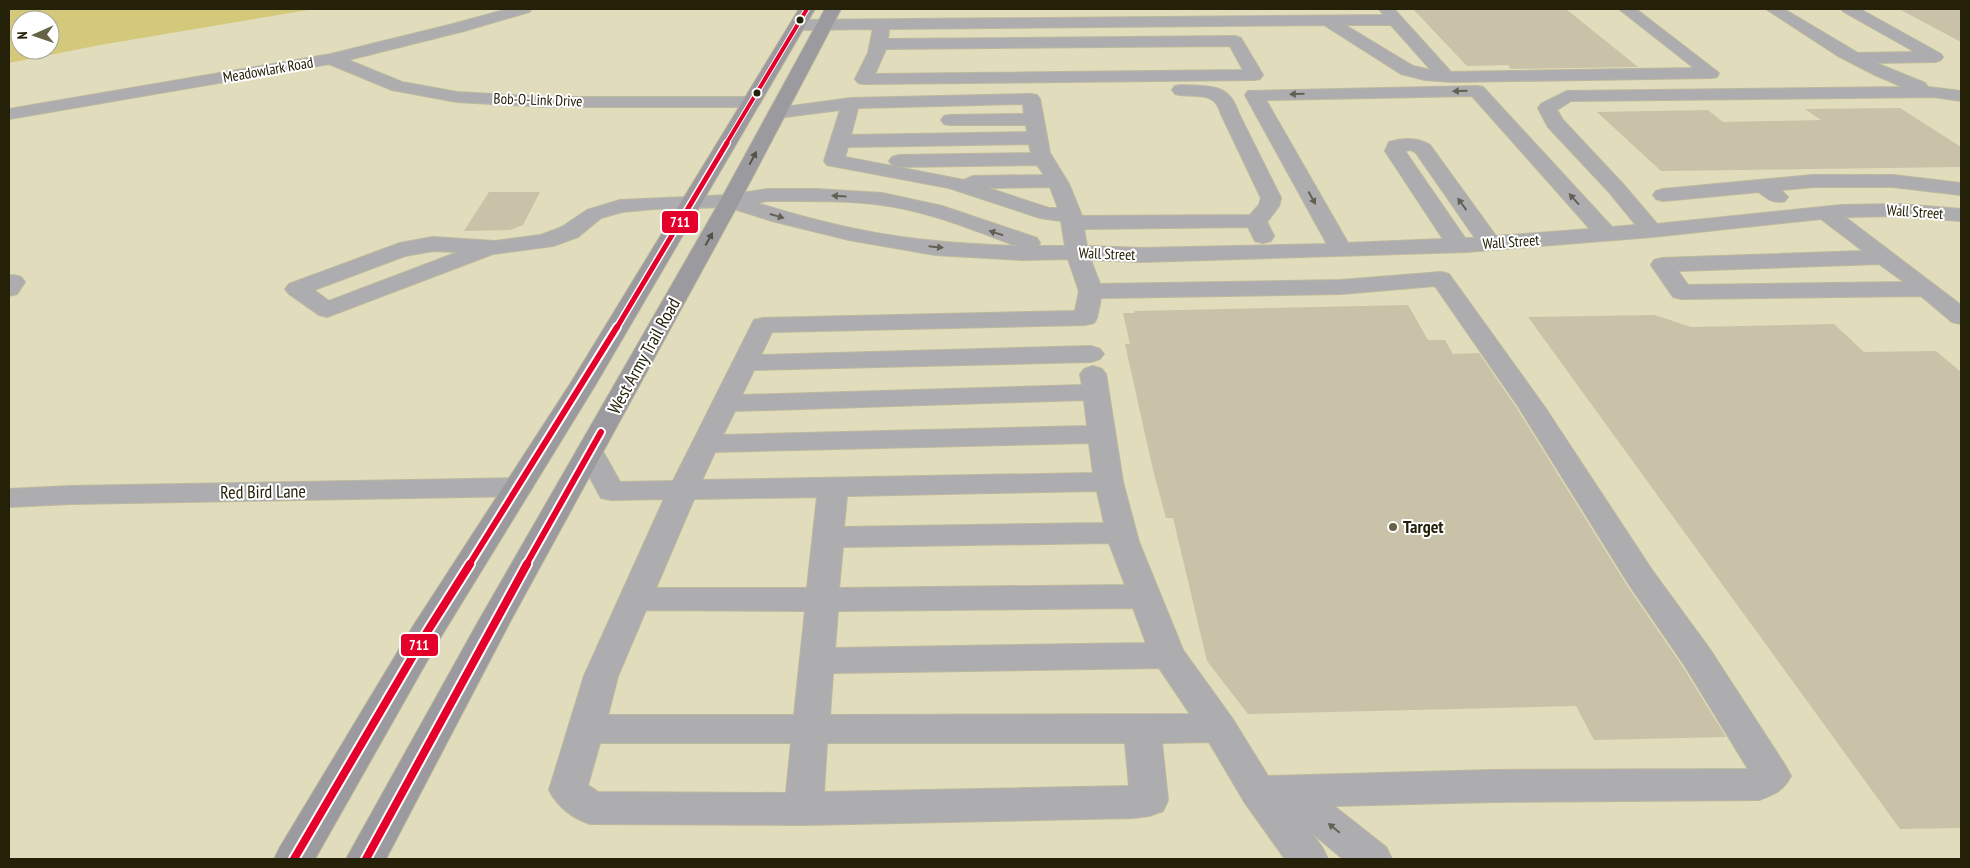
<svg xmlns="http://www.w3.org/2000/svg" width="1970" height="868" font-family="'PT Sans Narrow',sans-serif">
	<rect width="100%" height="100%" fill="#e1dcbb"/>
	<!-- green -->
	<path fill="#d4c97a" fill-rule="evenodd" d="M9,9H314L100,45L9,63ZM20,20H50V50H20Z"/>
	<!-- building -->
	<path fill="#c9c2a8" d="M1413,9H1566L1638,67L1511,69L1508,65L1467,66Z
		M1899,9H1961V42Z
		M1900,108L1961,147V167L1661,171L1597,112L1708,110L1723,122L1821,120L1805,109Z
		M489,192H540L523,225L510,230L464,231Z
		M1408,305L1428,340H1445L1453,354L1479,353L1516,407L1628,587L1683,667L1726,737L1594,740L1576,706L1248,714L1207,661L1173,518H1166L1153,470L1125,344H1130L1123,313H1134L1135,311Z
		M1655,315L1691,327L1834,324L1864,352L1936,351L1961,372V828L1900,829L1528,317Z"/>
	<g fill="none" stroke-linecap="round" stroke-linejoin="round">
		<!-- minor casing -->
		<g stroke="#bcb89e" stroke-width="2">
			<path id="minor" d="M508,9H532L529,12L464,31L348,60L402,82L457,92L549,97H752L758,98L761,102L758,106L752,107H549L457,102L392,90L329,64L9,119V109L331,54L453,24Z
				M1379,9H1394L1451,72L1694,68L1619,9H1636L1719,73L1717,77L1711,78L1452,82L1425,80L1401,74L1324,25L889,29L888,39L1235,36L1241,38L1263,75L1260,79L1254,80L864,84L858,83L855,79L868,53L873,29L798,30L793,28L790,25L793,22L798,20L1384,15ZM1345,25H1391L1431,70L1413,66ZM1230,46L1243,70L875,74L886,49Z
				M1766,9H1784L1858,53L1915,52L1844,12L1841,9H1860L1941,54L1943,57L1941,60L1935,62L1876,63L1925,83L1928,87L1961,91V101L1934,97L1571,101L1557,110L1563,120L1623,184L1657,224L1841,205L1899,204L1961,209V221L1899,216L1845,217L1961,305V324L1952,322L1921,296L1681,299L1673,297L1651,265L1654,260L1662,258L1863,251L1821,219L1652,237L1466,252L1141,262L1091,260L1100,284L1341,280L1441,272L1449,274L1544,406L1652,570L1709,648L1785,765L1791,776C1783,791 1775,794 1759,800L1492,802L1334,806L1386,847L1392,859H1343L1311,832L1322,847L1328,859H1285L1245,803L1209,742L1162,743L1168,800L1163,811L1149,816L1133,818L803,825L590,824C572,818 558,807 549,790L584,676L664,499L611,500L601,498L576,452L580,446L590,443L600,446L620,482L673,481L754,320L763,318L1075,311L1079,291L1068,259L1021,260L935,255L849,240L772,221L728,207L653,209L622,212L601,218L578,237L553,246L493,254L327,317L319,315L289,294L285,289L289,284L400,243L433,237L495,241L541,235L562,227L587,210L620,200L730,195L767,189H816L882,193L942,206L1037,238L1040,243L1038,246H1065L1061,221L1040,218L949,188L827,165L824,161L840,110L777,118L771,117L768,113L771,109L777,108L851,98L1031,94L1037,95L1040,99L1050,153L1069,184L1082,216L1250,215L1259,205L1261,198L1221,114C1214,89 1195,99 1175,94L1172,90L1175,86L1181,85C1210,87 1229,82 1239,114L1281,198L1279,206L1267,222L1274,236L1271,241L1263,243L1255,241L1248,227L1084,229L1087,246L1141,248L1327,244L1245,95L1248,91L1477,86L1483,87L1612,227L1636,225L1609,192L1548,127L1538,108L1541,104L1567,91L1903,87L1875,75L1838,56ZM1472,96L1590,229L1496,236L1430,145C1417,137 1403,138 1389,142L1385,151L1443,239L1348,243L1266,100ZM1023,104L1024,114L950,115L944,116L941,120L944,124L950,125H1026L1027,132L851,135L858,108ZM1029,144L1031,153L899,155L892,157L889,161L892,165L899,167L1037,165L1044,175L973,176L964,180L845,157L848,147ZM1411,150L1416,153L1475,238H1465L1405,151ZM1050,187L1058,208H1049L988,188ZM767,201C805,201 844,200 882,205C928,211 973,230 1017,246C990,245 963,244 936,241C876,236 814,221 757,203ZM433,251L458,252L329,301L314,290L405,256ZM1879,264L1904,282L1688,285L1678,271ZM1435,286L1518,406L1630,586L1685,666L1748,769L1492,770L1268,776L1232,718L1183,650L1139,542L1123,482L1106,374L1102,369L1093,366L1084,369L1080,374L1082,385L742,395L754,370L1091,362L1100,359L1104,354L1100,349L1091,346L761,355L772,332L1085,325L1094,323L1097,318L1101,298L1341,294ZM1084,400L1087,426L723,435L735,411ZM1089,443L1093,473L702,480L715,452ZM1097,491L1104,523L844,527L847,496ZM817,497L807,588H656L694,499ZM1109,543L1125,585L839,588L843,547ZM1133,608L1146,643L835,648L838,611ZM646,610L805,611L794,715H608L618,676ZM1159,668L1190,714L830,715L833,673ZM600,743H791L786,793L598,792L588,785ZM827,743H1125L1129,786L824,792Z
				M1813,175H1893L1961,183V195L1893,187H1813L1781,190L1788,197L1785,201C1773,204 1768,199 1759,192L1663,201L1656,199L1653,195L1656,191L1663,189Z
				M13,275L21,277L25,282L17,294L9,296V276Z
				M518,478L528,480L533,487L528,494L518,496L70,504L9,507V489L70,486Z"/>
		</g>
		<!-- major casing -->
		<g stroke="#bcb89e" stroke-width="2">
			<path id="major" d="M799,9H815L596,384L439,640L315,859H274L280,847L415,623L570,384Z
				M825,9H841L740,201L510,622L386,859H346L478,622L720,201Z"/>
		</g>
		<!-- minor -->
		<use href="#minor" fill="#adadb0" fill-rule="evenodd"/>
		<!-- major -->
		<use href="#major" fill="#9b9b9f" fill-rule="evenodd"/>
		<!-- bus-1-far3 casing -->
		<g stroke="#fff" stroke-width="6">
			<path id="bus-1-far3" d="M726,144L807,9"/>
		</g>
		<!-- bus-1-far2 casing -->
		<g stroke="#fff" stroke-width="8">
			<path id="bus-1-far2" d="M616,329L727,143"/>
		</g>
		<!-- bus-1-far1 casing -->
		<g stroke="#fff" stroke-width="10">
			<path id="bus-1-far1" d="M469,565L617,327
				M526,565L601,432"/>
		</g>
		<!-- bus-1 casing -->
		<g stroke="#fff" stroke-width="12">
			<path id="bus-1" d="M294,859L427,632L470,564
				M366,859L527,564"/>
		</g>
		<!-- bus-1-far3 -->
		<use href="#bus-1-far3" stroke="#e4002b" stroke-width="4"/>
		<!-- bus-1-far2 -->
		<use href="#bus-1-far2" stroke="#e4002b" stroke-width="5"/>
		<!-- bus-1-far1 -->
		<use href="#bus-1-far1" stroke="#e4002b" stroke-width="6"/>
		<!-- bus-1 -->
		<use href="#bus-1" stroke="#e4002b" stroke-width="8"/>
	</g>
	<!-- one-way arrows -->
	<defs><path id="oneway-solid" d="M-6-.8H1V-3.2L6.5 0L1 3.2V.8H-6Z" transform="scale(1.25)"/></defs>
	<g fill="#626054">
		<use href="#oneway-solid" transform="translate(1460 91) rotate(179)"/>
		<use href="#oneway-solid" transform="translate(1297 94) rotate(179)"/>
		<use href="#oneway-solid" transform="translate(839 196) rotate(-177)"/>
		<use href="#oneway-solid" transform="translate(1312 198) rotate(61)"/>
		<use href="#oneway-solid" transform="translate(1574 199) rotate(-132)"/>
		<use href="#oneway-solid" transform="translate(1462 204) rotate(-126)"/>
		<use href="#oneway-solid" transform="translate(777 216) rotate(16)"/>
		<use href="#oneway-solid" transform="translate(996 233) rotate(-162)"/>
		<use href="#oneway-solid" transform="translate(936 247) rotate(6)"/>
		<use href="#oneway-solid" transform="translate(1334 828) rotate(-141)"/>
	</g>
	<g fill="#545244">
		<use href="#oneway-solid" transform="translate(753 158) rotate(-62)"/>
		<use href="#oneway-solid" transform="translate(709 239) rotate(-61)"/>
	</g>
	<!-- markers -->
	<g fill="#242108" stroke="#fff" stroke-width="2">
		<circle cx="800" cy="20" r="4.5"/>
		<circle cx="757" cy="93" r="4.5"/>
	</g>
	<circle fill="#666247" stroke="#fff" stroke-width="2" cx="1393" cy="527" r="5"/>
	<g text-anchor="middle" stroke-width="4" stroke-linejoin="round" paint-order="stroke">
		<!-- far-street labels -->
		<g font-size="15" fill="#242108" stroke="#fff">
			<text transform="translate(268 70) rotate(-10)" y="5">Meadowlark Road</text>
			<text transform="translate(538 100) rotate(2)" y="5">Bob-O-Link Drive</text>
			<text transform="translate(1915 212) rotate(4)" y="5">Wall Street</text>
			<text transform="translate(1511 242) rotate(-4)" y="5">Wall Street</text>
			<text transform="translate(1107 254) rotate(2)" y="5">Wall Street</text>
		</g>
		<!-- street labels -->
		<g font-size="18" fill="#242108" stroke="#fff">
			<text transform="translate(644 356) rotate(-61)" y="6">West Army Trail Road</text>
			<text transform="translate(263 492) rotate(-1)" y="6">Red Bird Lane</text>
		</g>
		<!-- poi labels -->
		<g font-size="18" font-weight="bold" fill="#242108" stroke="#fff" text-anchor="start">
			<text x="1403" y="533">Target</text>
		</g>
	</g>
	<g stroke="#fff" stroke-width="2">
		<rect x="661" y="210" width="38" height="24" rx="5" fill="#e4002b"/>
		<rect x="400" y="633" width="39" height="24" rx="5" fill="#e4002b"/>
	</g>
	<g font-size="14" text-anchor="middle" font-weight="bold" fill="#fff">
		<text x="680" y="227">711</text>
		<text x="419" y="650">711</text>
	</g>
	<!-- border -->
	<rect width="1970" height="868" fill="none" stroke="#242108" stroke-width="20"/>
	<!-- north arrow -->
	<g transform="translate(35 35) rotate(268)"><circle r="24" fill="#ffffff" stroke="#a7a69c"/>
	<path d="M0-4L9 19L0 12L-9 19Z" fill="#666247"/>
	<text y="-8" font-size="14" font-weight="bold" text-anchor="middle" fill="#242108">N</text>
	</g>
</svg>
